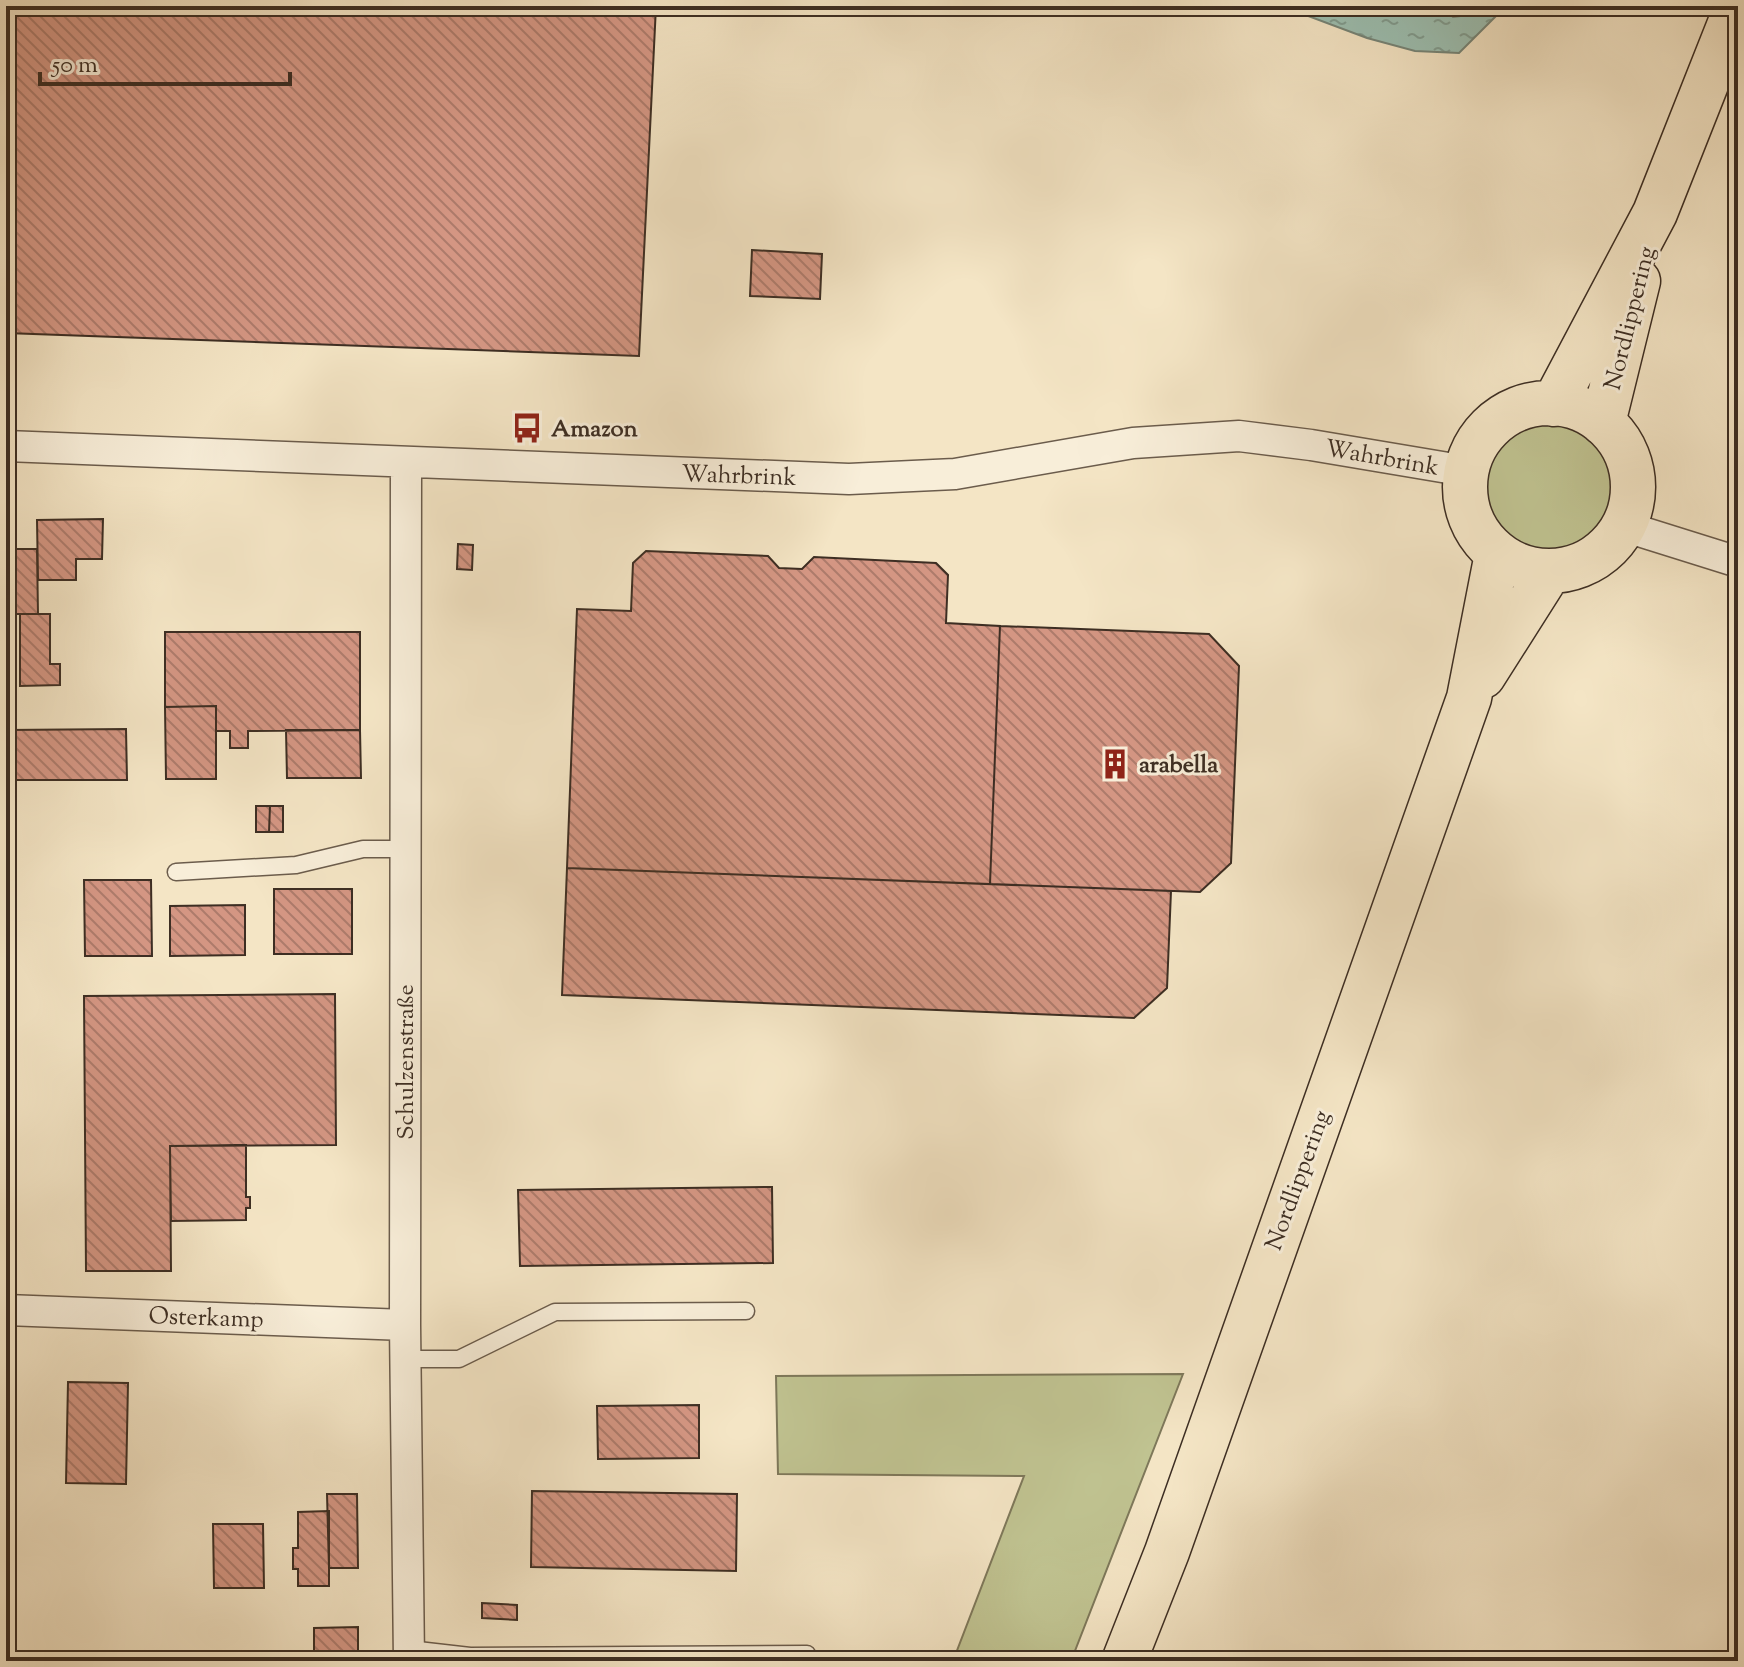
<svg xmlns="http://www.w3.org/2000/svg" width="1744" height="1667" font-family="'Sorts Mill Goudy',serif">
	<defs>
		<pattern id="water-ripples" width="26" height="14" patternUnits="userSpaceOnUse" patternTransform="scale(2)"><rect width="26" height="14" fill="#9cbfb1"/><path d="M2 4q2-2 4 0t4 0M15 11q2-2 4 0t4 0" fill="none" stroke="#809c90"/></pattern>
		<pattern id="building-back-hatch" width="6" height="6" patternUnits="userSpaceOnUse" patternTransform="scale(2)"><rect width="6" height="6" fill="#d49683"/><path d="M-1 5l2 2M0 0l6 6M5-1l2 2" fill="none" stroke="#ad7b6b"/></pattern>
	</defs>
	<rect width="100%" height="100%" fill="#f4e5c5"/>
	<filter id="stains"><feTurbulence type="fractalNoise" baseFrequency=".0025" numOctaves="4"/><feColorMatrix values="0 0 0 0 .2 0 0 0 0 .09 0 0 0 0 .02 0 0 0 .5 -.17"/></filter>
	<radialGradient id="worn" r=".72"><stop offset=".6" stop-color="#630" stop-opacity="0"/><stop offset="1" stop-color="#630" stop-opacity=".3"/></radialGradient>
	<!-- green -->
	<path fill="#c0c391" stroke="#7e785a" stroke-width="2" d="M1482 486a66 66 0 1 1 132 0a66 66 0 1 1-132 0Z
		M1183,1374L1071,1661H953L1024,1476L778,1474L776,1376Z"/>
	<!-- water -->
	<path fill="url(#water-ripples)" stroke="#768578" stroke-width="2" d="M1199,6H1442L1453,17L1501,11L1459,53L1415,51L1367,38L1295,11L1204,14Z"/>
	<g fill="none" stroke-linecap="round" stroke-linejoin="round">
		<!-- stream -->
		<path stroke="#768578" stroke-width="10" d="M1501,11L1506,6"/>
	</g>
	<!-- building -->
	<path fill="url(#building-back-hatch)" stroke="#3d2e23" stroke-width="2" d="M6,6H656L639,356L6,333Z
		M752,250L822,254L820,299L750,296Z
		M103,519L102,559H76V580H38L37,520Z
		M458,544L473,545L472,570L457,569Z
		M6,549H37L38,614H6Z
		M646,551L768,556L779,568L802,569L814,557L936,563L948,575L946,623L1000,626L990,884L567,868L577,609L631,611L633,563Z
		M20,614H50V664H60V685L20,686Z
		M1000,626L1209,634L1239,666L1231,863L1200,892L990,884Z
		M165,632H360V730L248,731V748H230V731H216V706L165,707Z
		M216,706V779H166L165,707Z
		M126,729L127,780H6V730Z
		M286,730H360L361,778H287Z
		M256,806H270L269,832H256Z
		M270,806H283V832H269Z
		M567,868L1171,891L1167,988L1134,1018L562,995Z
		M84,880H151L152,956H85Z
		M274,889H352V954H274Z
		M245,905V955L170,956V906Z
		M335,994L336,1145L170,1146L171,1271H86L84,996Z
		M246,1145V1197H250V1208H246V1220L171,1221L170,1146Z
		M772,1187L773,1263L520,1266L518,1190Z
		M68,1382L128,1383L126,1484L66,1483Z
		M699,1405V1458L598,1459L597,1406Z
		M532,1491L737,1494L736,1571L531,1567Z
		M327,1494H357L358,1568H329Z
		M329,1511V1586H298V1569H293V1548H298V1512Z
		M213,1524H263L264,1588H214Z
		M482,1603L517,1605V1620L482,1618Z
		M358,1627V1661H314V1628Z"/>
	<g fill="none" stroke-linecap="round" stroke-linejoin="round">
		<!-- service casing -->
		<g stroke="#6b5c4c" stroke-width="19">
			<path id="service" d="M176,872L296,865L363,849H405
				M406,1359H459L555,1312L746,1311
				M409,1649L470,1656L807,1654"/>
		</g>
		<!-- minor casing -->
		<g stroke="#6b5c4c" stroke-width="33">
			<path id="minor" d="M6,446L849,479L955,474L1133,443L1239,436L1311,445L1466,471
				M406,464L405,1325L409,1661
				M1623,526L1738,562
				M6,1310L405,1325"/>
		</g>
		<!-- primary casing -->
		<g stroke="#3d2e23" stroke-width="47">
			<path id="primary" d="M1465 487a84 84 0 1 1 168 0a84 84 0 1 1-168 0Z
				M1554,404L1655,213L1737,6
				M1603,423L1638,281
				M1483,676L1549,572
				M1124,1661L1167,1552L1469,698L1497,554"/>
		</g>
		<!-- service -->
		<use href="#service" stroke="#f8eed9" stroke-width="16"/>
		<!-- minor -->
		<use href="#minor" stroke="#f8eed9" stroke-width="30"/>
		<!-- primary -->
		<use href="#primary" stroke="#f4e5c5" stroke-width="44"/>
	</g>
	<!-- icons -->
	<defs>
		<g id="bus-bare" transform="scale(2.4)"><path d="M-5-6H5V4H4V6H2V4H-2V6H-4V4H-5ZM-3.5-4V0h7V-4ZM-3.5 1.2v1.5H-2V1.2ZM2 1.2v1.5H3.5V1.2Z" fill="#8f2418" stroke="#f8eed9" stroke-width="2.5" paint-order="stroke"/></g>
		<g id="building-bare" transform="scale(2.4)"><path d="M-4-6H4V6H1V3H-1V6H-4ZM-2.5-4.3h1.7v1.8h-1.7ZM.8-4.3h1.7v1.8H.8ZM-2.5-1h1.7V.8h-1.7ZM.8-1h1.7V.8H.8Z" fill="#8f2418" stroke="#f8eed9" stroke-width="2.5" paint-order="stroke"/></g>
	</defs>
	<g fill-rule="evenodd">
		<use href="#bus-bare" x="527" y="428"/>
		<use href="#building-bare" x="1115" y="764"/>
	</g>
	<g text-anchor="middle" stroke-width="6" stroke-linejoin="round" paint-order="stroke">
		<!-- street labels -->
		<g font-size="24" fill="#3d2e23" stroke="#f8eed9">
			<text transform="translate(1629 318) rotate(-76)" y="8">Nordlippering</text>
			<text transform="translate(1382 457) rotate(10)" y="8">Wahrbrink</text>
			<text transform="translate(739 475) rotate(2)" y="8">Wahrbrink</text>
			<text transform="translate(405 1062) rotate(-90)" y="8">Schulzenstraße</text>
			<text transform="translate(1297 1180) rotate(-70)" y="8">Nordlippering</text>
			<text transform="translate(206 1317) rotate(2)" y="8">Osterkamp</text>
		</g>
		<!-- poi labels -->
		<g font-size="24" font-weight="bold" fill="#3d2e23" stroke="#f8eed9" text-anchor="start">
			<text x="551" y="436">Amazon</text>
			<text x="1139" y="772">arabella</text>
		</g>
	</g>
	<!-- margin -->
	<rect width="1744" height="1667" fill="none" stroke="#f4e5c5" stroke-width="32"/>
	<rect x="8" y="8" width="1728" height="1651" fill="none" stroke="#3d2e23" stroke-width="4"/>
	<rect x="16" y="16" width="1712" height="1635" fill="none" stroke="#3d2e23" stroke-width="2"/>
	<!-- scale -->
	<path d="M40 72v12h250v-12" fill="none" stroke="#3d2e23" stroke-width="4"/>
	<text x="52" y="72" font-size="24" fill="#3d2e23" stroke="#f8eed9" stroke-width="6" paint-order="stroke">50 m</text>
	<rect width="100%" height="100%" filter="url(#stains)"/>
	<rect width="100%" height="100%" fill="url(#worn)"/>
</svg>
